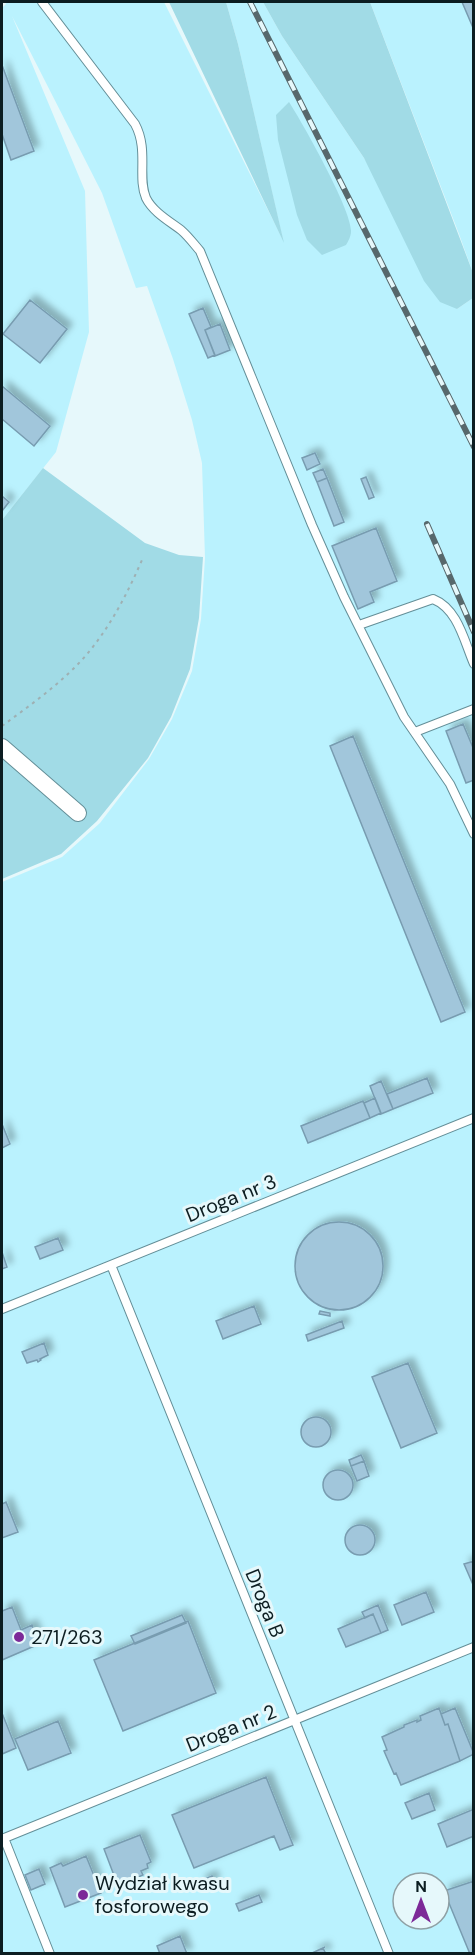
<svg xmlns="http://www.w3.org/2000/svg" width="475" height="1955" font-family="'DM Sans',sans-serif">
	<defs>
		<filter id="shadow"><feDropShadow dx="5.5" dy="-5.5" stdDeviation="3" flood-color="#0004"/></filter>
	</defs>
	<rect width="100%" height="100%" fill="#e6f8fb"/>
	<!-- built -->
	<path fill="#baf2fe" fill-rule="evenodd" d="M5,2H164L283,240L238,44L226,2H263L282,36L364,158L457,309L473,298V1953H2V882L62,857L100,823L149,759L172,719L192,671L201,619L205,558L202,463L192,420L173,359L147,286L136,288L102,193L12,16L85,191L89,332L56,452L2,520V8L6,4ZM403,1883H439V1919H403Z
		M370,2H473V273L459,234Z"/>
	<!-- green -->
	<path fill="#a1dbe6" d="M169,2H226L238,44L284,243Z
		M263,2H370L473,273V298L457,309L440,302L424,281L364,158L282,36Z
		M289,102C302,122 353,212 351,232C351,236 348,242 346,245L322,255L307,240L297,215L278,140L276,115Z
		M43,468L145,543L179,555L203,557L199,618L190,669L171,717L148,758L97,821L61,854L2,879V520Z"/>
	<!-- building -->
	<path fill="#a1c6db" stroke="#789cb0" stroke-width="1.5" filter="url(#shadow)" d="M462,2H474V30Z
		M2,65L34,151L11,160L2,134Z
		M30,300L67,329L40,363L3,334Z
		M203,308L211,327L205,330L215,355L208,358L189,314Z
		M220,324L230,350L215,356L205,330Z
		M2,386L50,426L34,446L2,419Z
		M315,453L320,464L307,470L302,458Z
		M323,469L327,478L317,482L313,473Z
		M366,477L374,497L369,499L361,479Z
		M327,478L344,522L334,526L317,482Z
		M2,496L9,502L2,511Z
		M376,528L397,581L370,592L374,602L358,609L332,546Z
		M463,724L474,750V780L466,783L446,731Z
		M353,736L465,1012L441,1022L330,746Z
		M427,1078L433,1093L393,1109L387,1094Z
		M381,1081L393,1109L381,1114L370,1086Z
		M375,1098L381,1113L370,1118L364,1103Z
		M363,1101L370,1118L308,1143L301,1126Z
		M2,1124L10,1144L2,1148Z
		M295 1266a44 44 0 1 1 88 0a44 44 0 1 1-88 0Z
		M58,1238L63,1250L40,1259L35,1247Z
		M2,1252L7,1267L2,1269Z
		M254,1306L261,1324L223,1339L216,1321Z
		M320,1311L330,1313V1316L319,1314Z
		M342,1321L344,1328L308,1341L306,1335Z
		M44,1343L48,1355L40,1359L41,1360L38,1362L37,1360L27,1363L22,1352Z
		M408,1363L437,1433L401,1448L372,1377Z
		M301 1432a15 15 0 1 1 30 0a15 15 0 1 1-30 0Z
		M361,1455L364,1461L351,1466L349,1460Z
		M364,1461L369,1476L357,1481L351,1466Z
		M323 1485a15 15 0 1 1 30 0a15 15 0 1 1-30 0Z
		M6,1502L18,1532L2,1538V1504Z
		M345 1540a15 15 0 1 1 30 0a15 15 0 1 1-30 0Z
		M474,1561V1587L464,1564Z
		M426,1592L434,1612L402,1625L394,1605Z
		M378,1605L388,1630L381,1633L373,1614L365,1618L362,1612Z
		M12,1607L21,1630L32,1625L39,1644L2,1660V1611Z
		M373,1614L381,1633L346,1647L338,1629Z
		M182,1615L186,1623L135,1644L131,1636Z
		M188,1621L216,1693L123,1731L94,1660Z
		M439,1708L445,1725L448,1724L460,1761L401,1785L396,1773L394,1774L384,1751L387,1750L382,1737L404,1727V1725L417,1720V1722L421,1720L420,1716Z
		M455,1708L474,1754L460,1761L448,1724L445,1725L441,1714Z
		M2,1713L16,1748L2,1754Z
		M58,1721L71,1753L28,1770L15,1739Z
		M266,1777L293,1845L280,1850L274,1836L194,1868L172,1815Z
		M429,1793L435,1810L412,1819L405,1803Z
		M474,1809V1836L447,1847L438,1824Z
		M140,1835L151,1862L147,1864L148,1868L141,1871L143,1875L118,1886L104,1849Z
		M86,1856L101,1893L65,1907L50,1868L61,1863L63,1866Z
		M39,1869L45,1884L31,1890L25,1875Z
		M212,1876L214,1883L203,1888L200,1881Z
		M474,1881V1954H470L444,1891Z
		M259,1895L262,1902L239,1911L236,1904Z
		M180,1936L187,1954H160L157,1946Z
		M325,1947L323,1948L326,1954H310Z"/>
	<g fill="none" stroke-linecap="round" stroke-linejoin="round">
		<!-- service casing -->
		<g stroke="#648f98" stroke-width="10">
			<path id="service" d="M42,2L135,124C149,150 137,177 146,198C153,212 169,221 181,230C188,236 194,244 200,251L312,525L344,597L404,717L450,784L474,834
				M359,625L433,599C458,609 464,641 474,664
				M415,732L474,709
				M111,1265L389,1954
				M2,1309L474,1118
				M4,1838L50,1954
				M2,1839L474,1647"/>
		</g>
		<!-- minor casing -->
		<g stroke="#648f98" stroke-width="18">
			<path id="minor" d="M2,747L78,813"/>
		</g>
		<!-- path -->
		<path stroke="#9eb0b3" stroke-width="2" stroke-dasharray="3 4.5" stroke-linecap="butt" d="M2,726C25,709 49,692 70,672C103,641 124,601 142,560"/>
		<!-- service -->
		<use href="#service" stroke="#fff" stroke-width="8"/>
		<!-- minor -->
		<use href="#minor" stroke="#fff" stroke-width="16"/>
		<!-- rail casing -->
		<g stroke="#57686c" stroke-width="6">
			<path id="rail" d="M250,2L474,447
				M427,524L474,632"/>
		</g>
		<!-- rail -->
		<use href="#rail" stroke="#e6f8fb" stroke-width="4" stroke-dasharray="11" stroke-linecap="butt"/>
	</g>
	<!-- markers -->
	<g fill="#7c2998" stroke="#e6f8fb" stroke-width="2">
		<circle cx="19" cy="1637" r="6"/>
		<circle cx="83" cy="1895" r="6"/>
	</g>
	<g text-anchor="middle" stroke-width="6" stroke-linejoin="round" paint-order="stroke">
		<!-- street labels -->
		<g font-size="20" fill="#0c1d21" stroke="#e6f8fb">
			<text transform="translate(231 1198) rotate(-22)" y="7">Droga nr 3</text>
			<text transform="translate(265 1603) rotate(68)" y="7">Droga B</text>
			<text transform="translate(231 1728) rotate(-22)" y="7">Droga nr 2</text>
		</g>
		<!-- poi labels -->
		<g font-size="20" fill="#0c1d21" stroke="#e6f8fb" text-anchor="start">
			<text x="31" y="1644">271/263</text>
			<text x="95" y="1890">Wydział kwasu<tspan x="95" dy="23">fosforowego</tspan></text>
		</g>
	</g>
	<!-- border -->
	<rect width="475" height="1955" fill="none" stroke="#0c1d21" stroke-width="6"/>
	<!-- north arrow -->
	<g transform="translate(421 1901)"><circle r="28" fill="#e6f8fb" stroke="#8fa0a4" stroke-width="1.5"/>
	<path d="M0-4.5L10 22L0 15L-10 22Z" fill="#7c2998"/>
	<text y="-9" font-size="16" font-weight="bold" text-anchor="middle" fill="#0c1d21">N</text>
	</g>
</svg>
